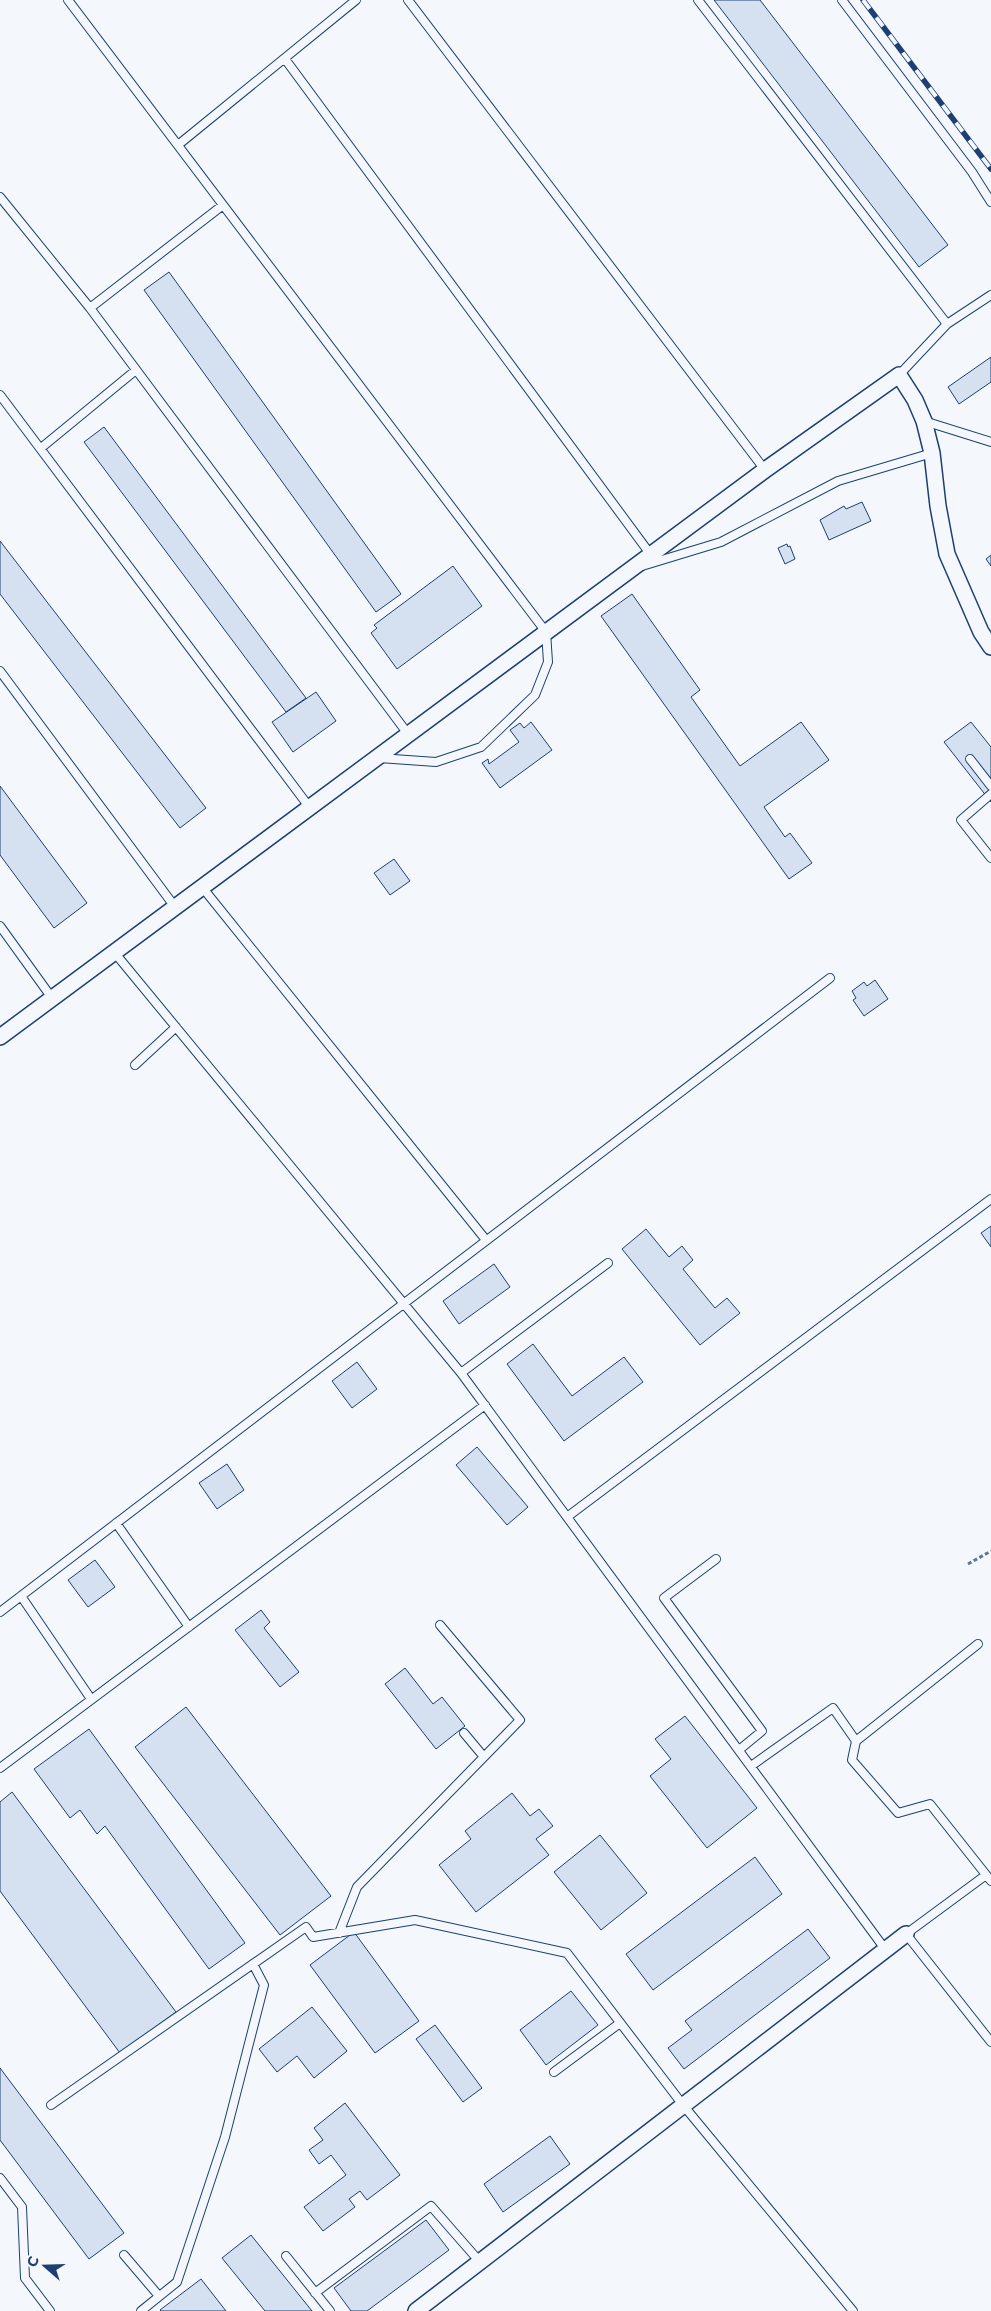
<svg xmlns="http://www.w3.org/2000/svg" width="991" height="2311" font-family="Montserrat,sans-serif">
	<rect width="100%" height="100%" fill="#f4f7fb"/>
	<!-- building -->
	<path fill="#d5e0f0" stroke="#1d3f73" d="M714,0H760L948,245L919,267Z
		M169,272L401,594L376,612L144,290Z
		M991,357V382L959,404L948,387Z
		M104,427L306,698L286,712L84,442Z
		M862,502L871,521L829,540L820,520L844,506L846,509Z
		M0,541L206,808L180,828L0,594Z
		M787,544L788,547L790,546L795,559L785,564L778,548Z
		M991,555V566L986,559Z
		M453,566L482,606L397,669L371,633L377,628L374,625Z
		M632,594L700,690L691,697L740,766L801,722L829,760L764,807L785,837L790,833L812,863L789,879L601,616Z
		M316,692L336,721L293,752L272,722Z
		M531,722L552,750L500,788L482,763L488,759L489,764L519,742L510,730L520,723L524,728Z
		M971,722L991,747V802L944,742Z
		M0,786L87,903L54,928L0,855Z
		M394,859L410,881L390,895L374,873Z
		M875,980L888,999L864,1016L853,1000L856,998L852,991L864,982L867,986Z
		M991,1226V1247L981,1233Z
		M646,1229L669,1257L682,1246L693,1260L683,1269L715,1308L727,1298L740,1313L700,1345L622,1249Z
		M494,1264L510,1287L459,1324L443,1301Z
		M533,1344L572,1396L624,1357L643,1382L564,1441L507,1364Z
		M357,1362L377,1389L352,1408L332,1381Z
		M477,1447L528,1507L507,1525L456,1465Z
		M227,1464L244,1490L217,1509L199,1483Z
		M95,1560L115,1587L88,1607L68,1580Z
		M261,1610L270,1622L264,1628L299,1672L280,1687L235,1630Z
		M405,1668L433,1704L442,1697L465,1726L436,1749L385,1684Z
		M186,1707L331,1896L280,1935L135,1747Z
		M685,1716L757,1808L707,1848L650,1776L671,1759L655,1739Z
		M89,1729L245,1943L209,1969L105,1826L97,1834L80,1810L70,1818L34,1769Z
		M12,1792L176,2012L120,2053L0,1891V1802Z
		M512,1793L530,1816L539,1809L553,1826L536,1839L549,1855L476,1912L439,1865L471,1839L465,1831Z
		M600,1835L647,1893L601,1930L554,1872Z
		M755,1857L782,1894L653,1990L626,1954Z
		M808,1929L830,1958L684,2069L668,2048L692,2030L685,2021Z
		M354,1932L419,2021L375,2053L310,1965Z
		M571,1991L598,2025L546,2065L520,2030Z
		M312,2007L347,2051L314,2078L297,2056L277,2072L259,2049Z
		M435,2025L482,2088L463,2102L416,2039Z
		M0,2068L124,2233L89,2259L0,2140Z
		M345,2103L400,2175L367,2200L360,2191L349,2199L355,2207L323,2231L304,2207L346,2175L331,2155L319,2164L309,2150L323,2140L314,2128Z
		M550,2136L570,2164L503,2212L484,2184Z
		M426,2220L449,2250L367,2311H351L334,2288Z
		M251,2235L312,2311H265L222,2258Z
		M201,2279L226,2311H161L160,2310Z"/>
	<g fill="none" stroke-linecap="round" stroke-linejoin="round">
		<!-- lane casing -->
		<g stroke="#1d3f73" stroke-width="10">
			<path id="lane" d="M68,0L546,632L548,662L535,695L481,747L436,762L379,758
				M408,0L765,470
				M698,0L947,324L899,375
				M842,0L972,172L991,202
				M285,59L651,555
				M178,145L356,0
				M0,197L90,308
				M223,205L90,308L408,734
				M947,324L991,295
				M0,395L310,808
				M924,421L991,442
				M41,448L136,370
				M642,566L721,542L838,481L932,453
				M0,671L175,907
				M970,759L991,786
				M991,794L961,820L991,858
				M202,887L486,1240
				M0,926L52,998
				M114,952L461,1373L885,1949
				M135,1065L176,1027
				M461,1373L608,1263
				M567,1517L991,1199
				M116,1523L189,1627
				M716,1559L664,1598L762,1731L739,1750
				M21,1596L91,1699
				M0,1612L830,978
				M978,1644L856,1741L852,1760L898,1813L930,1804L991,1881
				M464,1733L484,1757
				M751,1766L833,1708L856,1741
				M0,1768L485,1405
				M986,1875L906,1934L991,2042
				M339,1933L357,1887L520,1720L440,1625
				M554,2072L620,2023
				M51,2105L306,1927L313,1937L415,1920L567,1953L683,2105L853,2311
				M0,2178L22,2207L25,2278L50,2311
				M124,2255L159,2296
				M286,2256L330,2311
				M315,2293L431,2206L480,2262
				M141,2311L177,2282L225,2137L264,1985L253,1964"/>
		</g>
		<!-- street casing -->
		<g stroke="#1d3f73" stroke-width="18">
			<path id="street" d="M0,1037L765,470L899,375L915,400L924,421L932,453L938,506L947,554L981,632L991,647
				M416,2311L906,1934"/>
		</g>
		<!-- path -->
		<path stroke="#5e769c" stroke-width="3" stroke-dasharray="4 2.5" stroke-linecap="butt" d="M968,1564L991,1551"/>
		<!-- lane -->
		<use href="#lane" stroke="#f4f7fb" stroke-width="8"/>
		<!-- street -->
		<use href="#street" stroke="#f4f7fb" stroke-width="15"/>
		<!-- rail casing -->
		<g stroke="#1d3f73" stroke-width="5.5">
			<path id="rail" d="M863,0L991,169"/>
		</g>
		<!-- rail -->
		<use href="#rail" stroke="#f4f7fb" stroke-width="4" stroke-dasharray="11" stroke-linecap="butt"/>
	</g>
	<!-- north arrow -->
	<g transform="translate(45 2266) rotate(290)" stroke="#f4f7fb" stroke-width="4" paint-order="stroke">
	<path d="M0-4L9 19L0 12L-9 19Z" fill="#1d3f73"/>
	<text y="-8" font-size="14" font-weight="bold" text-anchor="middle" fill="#1d3f73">С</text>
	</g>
</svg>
